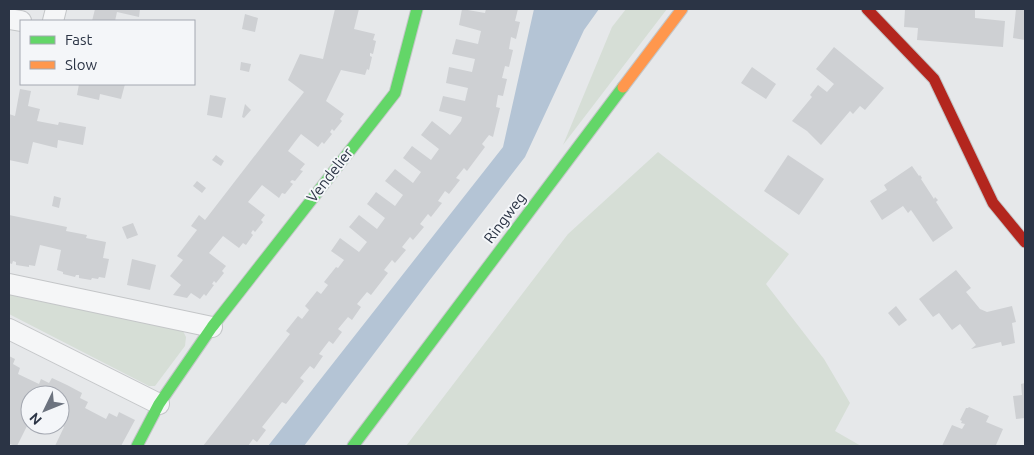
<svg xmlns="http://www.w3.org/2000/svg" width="1034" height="455" font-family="Ubuntu,sans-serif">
	<rect width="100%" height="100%" fill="#e6e8ea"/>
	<!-- green -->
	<path fill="#d6ded6" d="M626,9H667L563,145L612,27Z
		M658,152L789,254L766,284L824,359L850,403L835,431L861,446H406L568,234Z
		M9,293L183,331L186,337L185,346L155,386H149L9,314Z"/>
	<!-- water -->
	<path fill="#b4c4d5" d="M534,9H599L584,30L525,157L429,281L304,446H268L503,147Z"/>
	<!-- building -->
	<path fill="#ced0d3" d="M95,9H140L139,17L117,12L115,21H92Z
		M335,9H359L354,29L375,34L373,40L376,41L373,54L370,53V56L372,57L369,70L367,69L365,75L341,70L326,101L344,114L340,119L342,121L334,131L332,129L330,132L332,134L324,144L322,142L318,147L301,134L294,143L288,151L305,164L300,170L303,171L295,181L292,180L290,182L293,184L285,194L282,193L279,198L262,185L248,202L265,215L261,220L263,222L255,232L253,230L251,233L253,235L246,245L243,243L239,248L223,236L209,253L226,266L222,271L224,273L216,283L214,281L212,284L214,285L206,296L204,294L200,299L191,293L187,298L173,295L181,285L170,276L183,260L177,256L197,230L191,226L199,215L205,220L304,92L288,80L300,54L323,59Z
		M462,9L485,13L486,9H518L515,21L520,22L516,39L511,37L509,49L513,50L509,67L505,66L502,78L507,79L503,96L498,95L496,107L500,108L493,137L489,135L482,144L485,147L467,171L464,168L456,178L460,180L449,194L445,191L438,201L442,203L431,217L428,214L420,224L424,227L413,240L410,237L402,247L406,250L395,263L392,260L384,270L388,273L371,295L367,292L357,304L361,307L352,320L348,317L338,329L342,332L333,344L329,341L319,354L323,356L314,369L310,366L300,378L304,381L286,404L282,402L262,427L266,430L257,442L253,439L248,446H203L290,334L286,331L298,316L302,319L309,310L305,306L317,291L321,294L328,285L324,282L336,267L338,268L344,260L331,251L340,238L359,252L367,242L349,227L359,215L377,229L385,218L367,204L376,192L395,206L403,195L385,181L395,169L413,183L421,172L403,158L412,146L431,160L439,149L421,135L432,121L450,135L461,121L462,117L439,111L443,96L465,101L468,88L446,83L449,67L472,72L475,59L452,54L456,39L478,44L481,31L459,25Z
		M905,9H975V18L1005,21L1003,47L917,40L918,28L904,27Z
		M1016,9H1025V40L1013,38Z
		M245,14L258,18L255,32L242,29Z
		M834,47L884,88L865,110L860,106L853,114L850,111L821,145L807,131L792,121L812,97L810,95L818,85L827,92L834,84L816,69Z
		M241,62L251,64L249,72L240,70Z
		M752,67L776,84L766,99L741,83Z
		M79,84H125L121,99L100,94L99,100L77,95Z
		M20,89L31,91L28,106L40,109L37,121L58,125L59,122L86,127L83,145L58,140L57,148L33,142L28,164L9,160L10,138L9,137V114L15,116Z
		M210,95L226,98L222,118L207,115Z
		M245,104L251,110L244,118L242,117Z
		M216,155L224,161L221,166L212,160Z
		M788,155L824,179L799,215L764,191Z
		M912,166L919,176L920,175L922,178L921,179L934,199L935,197L938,200L936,202L953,228L933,242L911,210L908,213L903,206L882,220L870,201L887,190L884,185Z
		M197,181L206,188L202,193L193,186Z
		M54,196L61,198L59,208L52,206Z
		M9,215L67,227L66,231L87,235L86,238L106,242L103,258L109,259L105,278L99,277L98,279L92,278L91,280L79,278V275H76L75,277L63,274V272L57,270L61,250L40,245L35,266L29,265V267L16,265V262L13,261L12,264L9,263Z
		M133,223L138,235L127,239L122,227Z
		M132,259L156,265L150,290L127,285Z
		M956,270L971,288L966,292L980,309L987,312L1012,306L1016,322L1012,323L1015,343L1002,346L1001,342L971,349L976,345L960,324L952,330L939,313L933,317L919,299Z
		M896,306L907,320L899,326L888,313Z
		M9,356L15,359L13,364L20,368L18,374L39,384L41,379L49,383L52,378L67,385L82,393L80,398L88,402L85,408L106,419L109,413L117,417L119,412L135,420L121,446H55L64,427L60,424V395H30V420L17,446L9,444Z
		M1025,383V418L1016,419L1013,396L1022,395L1021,384Z
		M969,407L989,416L986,422L1003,429L996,445L1000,446H942L952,425L962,429L965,424L961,423L962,421L960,420L966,408H968Z"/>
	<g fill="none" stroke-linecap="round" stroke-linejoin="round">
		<!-- street casing -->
		<g stroke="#c4c6c8" stroke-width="22">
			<path id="street" d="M9,19L21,21
				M53,21L56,9
				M9,284L212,327
				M9,329L159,404"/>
		</g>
		<!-- fast casing -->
		<g stroke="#c4c6c8" stroke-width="13">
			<path id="fast" d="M137,446L159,404L212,327L395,93L417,9
				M353,446L623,87"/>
		</g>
		<!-- slow casing -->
		<g stroke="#c4c6c8" stroke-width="13">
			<path id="slow" d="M623,87L682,9"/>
		</g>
		<!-- jam casing -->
		<g stroke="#c4c6c8" stroke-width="13">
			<path id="jam" d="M867,9L934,79L993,203L1025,242"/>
		</g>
		<!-- street -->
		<use href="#street" stroke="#f5f6f7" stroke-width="20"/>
		<!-- fast -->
		<use href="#fast" stroke="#63d668" stroke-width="11"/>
		<!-- slow -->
		<use href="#slow" stroke="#ff974d" stroke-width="11"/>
		<!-- jam -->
		<use href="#jam" stroke="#b3261e" stroke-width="11"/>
	</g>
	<g text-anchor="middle" stroke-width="4" stroke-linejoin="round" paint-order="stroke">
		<!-- street labels -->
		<g font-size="15" fill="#2b3445" stroke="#f4f6f9">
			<text transform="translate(330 175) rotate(-52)" y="5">Vendelier</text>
			<text transform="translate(505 218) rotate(-53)" y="5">Ringweg</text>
		</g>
	</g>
	<!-- border -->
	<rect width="1034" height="455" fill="none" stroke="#2b3445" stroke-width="20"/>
	<!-- legend -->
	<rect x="20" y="20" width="175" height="65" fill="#f4f6f9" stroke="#a4a8b1"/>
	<rect x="30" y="36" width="25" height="8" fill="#63d668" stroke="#a4a8b1"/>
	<text x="65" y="45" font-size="15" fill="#2b3445">Fast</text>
	<rect x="30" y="61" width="25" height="8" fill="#ff974d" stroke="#a4a8b1"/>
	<text x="65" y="70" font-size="15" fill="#2b3445">Slow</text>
	<!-- north arrow -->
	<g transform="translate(45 410) rotate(227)"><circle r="24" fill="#f4f6f9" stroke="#a4a8b1"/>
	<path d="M0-4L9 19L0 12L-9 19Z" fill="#6c737f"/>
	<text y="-8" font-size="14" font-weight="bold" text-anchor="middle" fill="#2b3445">N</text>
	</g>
</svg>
